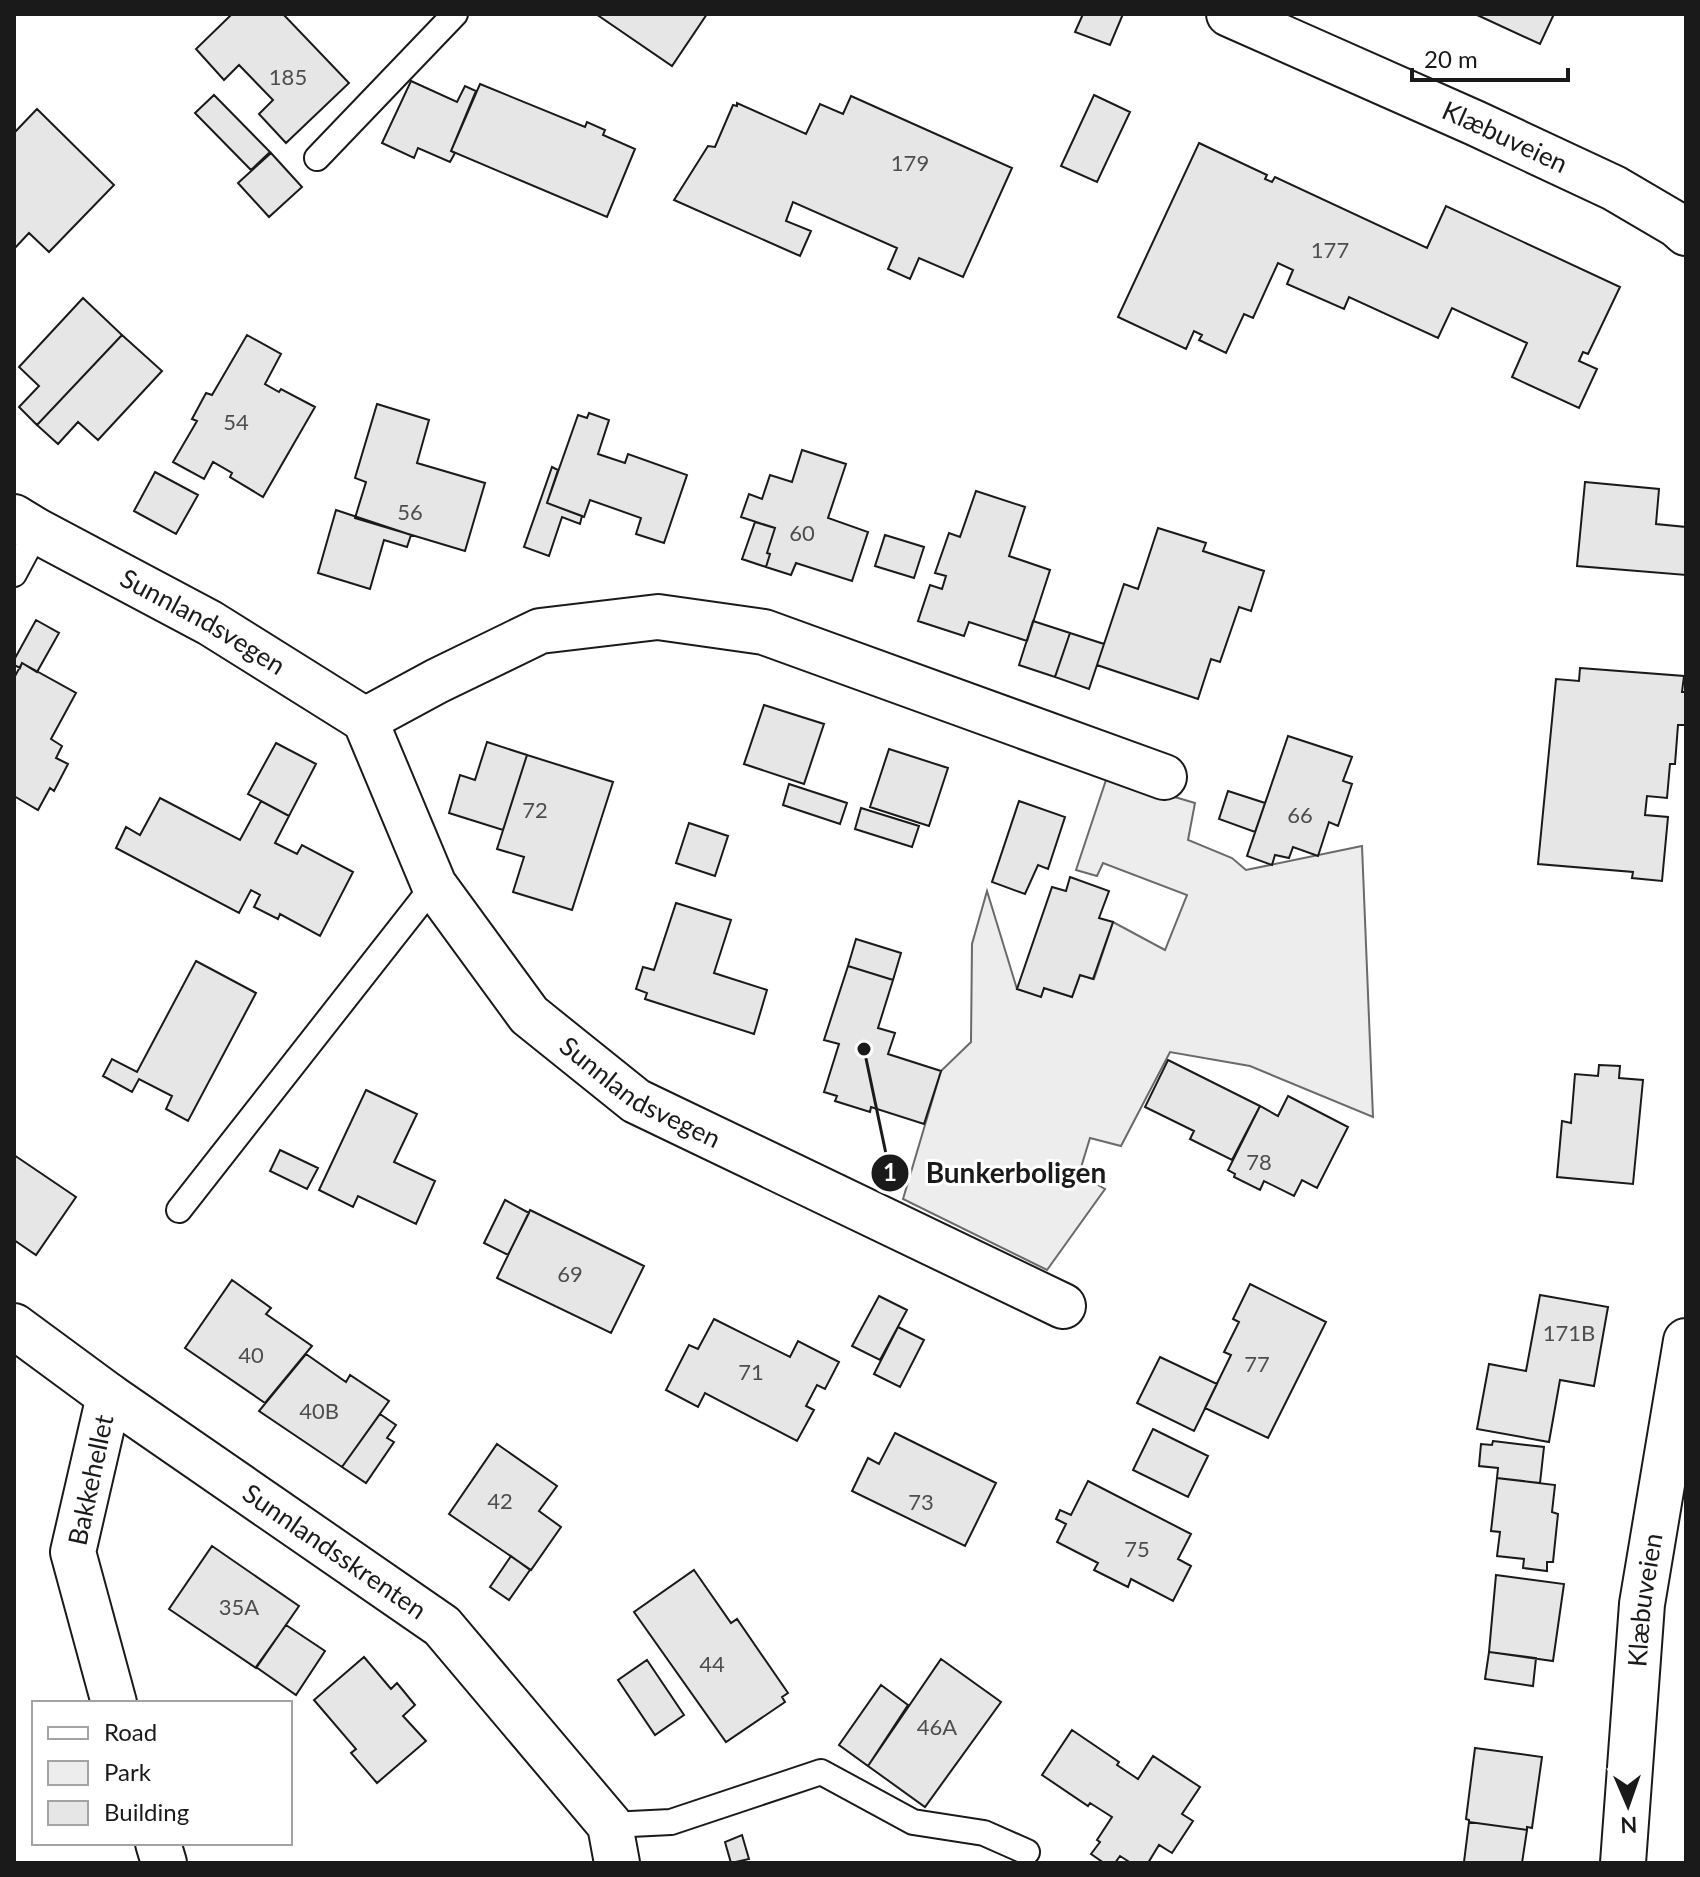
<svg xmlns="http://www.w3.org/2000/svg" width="1700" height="1877" font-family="Lato,sans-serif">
	<rect width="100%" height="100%" fill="#fff"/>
	<!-- green -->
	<path fill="#ededed" stroke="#6a6a6a" stroke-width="2" d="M1107,777L1195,803L1188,840L1232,858L1246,870L1362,846L1373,1117L1250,1066L1170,1052L1121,1146L1090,1138L1079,1174L1105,1189L1047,1270L903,1199L941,1071L971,1042L972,944L987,891L1017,989L1041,996L1044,988L1072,997L1080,975L1094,979L1113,922L1165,950L1187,895L1103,863L1097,876L1076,870Z"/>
	<!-- building -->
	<path fill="#e6e6e6" stroke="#1a1a1a" stroke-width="2" d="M232,14H283L349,83L286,143L259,114L273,100L239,65L224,80L196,49Z
		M596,14H707L672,66Z
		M1083,14H1123L1110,45L1075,32Z
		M1475,14H1554L1540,44Z
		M411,81L457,102L465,86L476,91L451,151L455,153L450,162L418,148L414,158L382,143Z
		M480,84L585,127L587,122L605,130L603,135L635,149L607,217L451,151Z
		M214,95L270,152L251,170L195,113Z
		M1094,95L1130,112L1097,182L1061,166Z
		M851,96L1012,168L963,277L919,258L910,279L888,269L897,248L793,202L786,221L811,231L800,256L674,200L708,146L715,147L733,105L737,106V103L806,134L820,104L843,114Z
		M37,109L114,185L49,252L29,233L14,249V133Z
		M1199,143L1267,175L1265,179L1272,182L1275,177L1427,248L1446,206L1620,287L1588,354L1583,352L1579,361L1597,369L1579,408L1512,377L1527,343L1452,308L1438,338L1349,297L1344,309L1287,284L1293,270L1278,263L1253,318L1244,314L1226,353L1199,340L1202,335L1194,331L1186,349L1118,317Z
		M271,153L302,187L269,217L238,183Z
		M83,298L122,335L37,425L19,407L39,386L19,367Z
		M122,335L162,371L98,440L78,422L58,444L37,425Z
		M247,335L281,354L265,384L279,392L281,389L315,407L263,497L230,477L232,473L213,462L204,479L173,462L197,421L192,419L206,393L212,395Z
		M377,404L429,420L417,463L485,483L465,551L355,518L366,482L355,478Z
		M589,413L609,420L598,454L625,463L628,454L687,475L664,543L636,534L641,518L590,500L584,517L547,503L578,415L587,418Z
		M802,450L846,464L828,518L868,532L852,581L796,563L791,575L766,567L770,554L767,553L775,528L741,517L749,494L762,499L770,475L792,482Z
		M552,467L558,470L547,503L582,516L580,524L562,517L549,556L524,547Z
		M155,472L198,495L176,534L134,511Z
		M1585,482L1659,489L1656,524L1686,527V575L1577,566Z
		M976,491L1025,507L1009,556L1050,570L1027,641L969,622L964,636L918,621L930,585L942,589L946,576L935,573L949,533L960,537Z
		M336,510L411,535L407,547L384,540L370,589L318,573Z
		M755,522L775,528L767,553L770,554L766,567L742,559Z
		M1158,528L1206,543L1203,551L1264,571L1251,611L1239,607L1220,662L1211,659L1198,699L1097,665L1124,584L1138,589Z
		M885,535L924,547L914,578L875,566Z
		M36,620L59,633L37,672L22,663L20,668L14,665V660Z
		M1033,621L1070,633L1055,677L1019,665Z
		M1070,633L1104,644L1089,689L1055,677Z
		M22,663L76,693L51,739L62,746L56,758L68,764L54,791L50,788L38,810L14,796V678Z
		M1580,668L1684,676L1682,692H1686V725H1678L1675,764H1670L1667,798L1647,796L1645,815L1668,817L1662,881L1632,878L1633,872L1538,864L1556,679L1579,681Z
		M764,705L824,724L804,784L744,764Z
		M1288,736L1352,757L1343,781L1352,784L1338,826L1329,822L1318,856L1293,847L1289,858L1275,855L1272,865L1247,856Z
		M487,742L527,755L503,830L449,813L460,775L475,780Z
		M276,743L316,764L289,816L248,794Z
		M889,749L948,768L929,826L870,807Z
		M527,755L613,782L572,910L513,892L524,857L497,849Z
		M789,784L847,803L840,824L783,805Z
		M1228,791L1265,803L1255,832L1219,819Z
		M160,798L240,840L261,801L289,816L275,843L297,854L302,845L353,872L320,936L280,914L278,919L254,907L260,895L251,890L239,913L116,848L126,827L140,835Z
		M1019,801L1065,817L1048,869L1038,865L1025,894L992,882Z
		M861,808L919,826L912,847L855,829Z
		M689,823L728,836L715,876L676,863Z
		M1070,877L1109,891L1099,918L1113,922L1093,979L1080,975L1072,997L1044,988L1041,997L1017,989L1052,887L1066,891Z
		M676,903L731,920L714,973L767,990L754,1034L645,999L647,993L636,989L643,967L654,970Z
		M856,939L901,953L893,980L848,966Z
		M196,961L256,993L188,1121L166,1109L172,1096L139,1079L132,1092L103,1076L112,1059L137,1072Z
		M848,966L893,980L878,1028L895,1033L888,1054L941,1071L924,1124L871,1107L870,1112L835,1101L837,1096L824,1092L839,1044L824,1040Z
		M1168,1060L1260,1106L1232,1160L1190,1139L1194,1131L1145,1107Z
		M1599,1065L1620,1066L1619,1078L1643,1080L1633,1184L1557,1177L1562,1121L1571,1123L1575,1074L1598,1076Z
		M366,1090L417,1114L394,1162L435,1181L416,1224L358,1196L353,1207L319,1190Z
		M1288,1096L1348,1127L1317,1188L1302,1180L1294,1196L1264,1181L1260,1190L1234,1177L1235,1174L1228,1170L1260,1106L1278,1116Z
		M280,1150L318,1168L307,1189L270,1171Z
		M14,1155L76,1197L36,1255L14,1240Z
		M505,1200L529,1213L508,1255L484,1243Z
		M530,1210L644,1266L611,1333L497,1278Z
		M232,1280L271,1308L266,1314L312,1346L265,1403L185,1348Z
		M1250,1284L1326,1322L1268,1438L1205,1408L1231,1355L1224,1352L1239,1322L1233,1319Z
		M1540,1295L1608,1307L1594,1386L1560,1380L1549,1442L1477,1429L1489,1364L1526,1371Z
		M879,1296L907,1310L880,1360L852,1346Z
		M714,1319L790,1357L798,1341L839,1362L825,1389L817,1385L806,1406L814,1410L797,1441L705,1393L698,1407L666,1390L689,1345L698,1349Z
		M898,1327L924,1340L900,1387L874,1374Z
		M306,1354L346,1382L350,1375L389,1401L342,1467L259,1411Z
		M1160,1357L1217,1384L1194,1431L1137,1403Z
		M380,1414L396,1425L387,1438L394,1442L366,1483L342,1467Z
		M1153,1429L1208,1456L1188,1497L1133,1470Z
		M895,1433L996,1483L965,1546L852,1491L868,1458L879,1464Z
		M1493,1441L1544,1447L1540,1483L1497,1478L1498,1468L1479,1466L1481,1444L1492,1445Z
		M497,1444L557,1486L539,1511L561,1527L531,1570L449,1514Z
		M1497,1478L1555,1485L1552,1512L1558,1514L1553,1562H1547V1571L1523,1568L1524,1559L1497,1556L1500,1532L1491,1531Z
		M1088,1481L1191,1534L1178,1559L1191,1566L1173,1601L1131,1579L1128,1587L1094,1570L1098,1563L1057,1542L1066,1524L1056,1519L1060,1510L1071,1515Z
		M212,1546L299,1606L256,1668L169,1609Z
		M511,1556L530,1570L509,1600L490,1587Z
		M694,1570L731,1623L737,1619L788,1693L782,1697L785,1702L726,1742L634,1612Z
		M1496,1575L1564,1584L1553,1661L1489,1652Z
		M286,1625L325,1651L296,1695L256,1667Z
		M1489,1652L1536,1658L1533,1686L1485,1679Z
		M364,1657L391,1689L397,1683L415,1705L403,1716L426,1741L377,1783L351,1753L356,1749L314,1700Z
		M941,1659L1001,1702L925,1807L868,1766Z
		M647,1660L684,1715L655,1735L618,1680Z
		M881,1685L908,1705L868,1766L839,1745Z
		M1072,1730L1119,1762L1117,1765L1138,1779L1153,1756L1200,1787L1182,1814L1193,1821L1172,1853L1159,1845L1148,1863H1131L1120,1856L1115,1863H1104L1091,1854L1100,1842L1097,1840L1112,1817L1090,1803L1088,1806L1042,1775Z
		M1475,1748L1542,1757L1532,1828L1527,1827V1830L1469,1822V1820L1466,1819Z
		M1469,1822L1527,1830L1522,1863L1464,1862Z
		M742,1835L749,1859L731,1863L725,1842Z"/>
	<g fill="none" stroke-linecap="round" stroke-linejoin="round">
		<!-- lane casing -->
		<g stroke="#1a1a1a" stroke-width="28">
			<path id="lane" d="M317,158L455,14
				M14,574L37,531
				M179,1210L434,885
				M610,1825L671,1822L821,1772L913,1822L984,1833L1027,1852"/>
		</g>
		<!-- street casing -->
		<g stroke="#1a1a1a" stroke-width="48">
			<g id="street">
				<path id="s1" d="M14,517L37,531L210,623L365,720L434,885L529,1015L636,1101L1063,1306"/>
				<path d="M365,720L437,681L540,631L658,617L764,632L1164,777"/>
				<path id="s2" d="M14,1326L109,1396L442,1626L610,1825L617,1863"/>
				<path d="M109,1396L73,1552L114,1703"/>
				<path d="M158,1843L164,1863"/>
			</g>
		</g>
		<!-- secondary casing -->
		<g stroke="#1a1a1a" stroke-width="48">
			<g id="secondary">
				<path id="s3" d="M1229,14L1475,123L1614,188L1677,225L1686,233"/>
				<path id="s4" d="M1623,1863L1642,1604L1686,1341"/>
			</g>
		</g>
		<!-- lane -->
		<use href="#lane" stroke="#fff" stroke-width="24"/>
		<!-- street -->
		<use href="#street" stroke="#fff" stroke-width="44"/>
		<!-- secondary -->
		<use href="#secondary" stroke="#fff" stroke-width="44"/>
	</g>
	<g text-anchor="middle" stroke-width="6" stroke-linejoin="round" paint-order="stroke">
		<!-- number labels -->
		<g font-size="22" fill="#4d4d4d">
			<text x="288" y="85">185</text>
			<text x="910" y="171">179</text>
			<text x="1330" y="258">177</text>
			<text x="236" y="430">54</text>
			<text x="410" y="520">56</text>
			<text x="802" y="541">60</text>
			<text x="535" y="818">72</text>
			<text x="1300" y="823">66</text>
			<text x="1259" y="1170">78</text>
			<text x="570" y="1282">69</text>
			<text x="1569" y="1341">171B</text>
			<text x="251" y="1363">40</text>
			<text x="1257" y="1372">77</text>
			<text x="751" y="1380">71</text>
			<text x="319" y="1419">40B</text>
			<text x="500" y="1509">42</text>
			<text x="921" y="1510">73</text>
			<text x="1137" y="1557">75</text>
			<text x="239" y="1615">35A</text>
			<text x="712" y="1672">44</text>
			<text x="937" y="1735">46A</text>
		</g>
		<!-- street labels -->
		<g font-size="26" fill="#1a1a1a" stroke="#fff">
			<text dy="9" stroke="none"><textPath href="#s3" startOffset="302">Klæbuveien</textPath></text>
			<text dy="9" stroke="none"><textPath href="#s1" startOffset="216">Sunnlandsvegen</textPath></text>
			<text dy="9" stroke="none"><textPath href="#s1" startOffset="882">Sunnlandsvegen</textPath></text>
			<text transform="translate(91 1480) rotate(-78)" y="9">Bakkehellet</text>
			<text dy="9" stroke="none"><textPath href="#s2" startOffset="392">Sunnlandsskrenten</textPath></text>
			<text dy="9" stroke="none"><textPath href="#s4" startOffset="264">Klæbuveien</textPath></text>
		</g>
	</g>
	<!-- callouts -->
	<path fill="none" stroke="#1a1a1a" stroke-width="3" d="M864 1049L890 1173"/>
	<g fill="#1a1a1a" stroke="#fff" stroke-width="3">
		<circle cx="864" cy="1049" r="8"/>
		<circle cx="890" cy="1173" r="20"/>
	</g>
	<g font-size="24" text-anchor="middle" font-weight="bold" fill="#fff">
		<text x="890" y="1181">1</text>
	</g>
	<g font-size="28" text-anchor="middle" font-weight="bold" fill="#1a1a1a" stroke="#fff" stroke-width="6" stroke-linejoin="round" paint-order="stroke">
		<text x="1016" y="1183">Bunkerboligen</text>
	</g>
	<!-- border -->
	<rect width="1700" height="1877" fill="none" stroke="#1a1a1a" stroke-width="32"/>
	<!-- legend -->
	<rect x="32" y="1701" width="260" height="144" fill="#ffffff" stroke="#a3a3a3" stroke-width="2"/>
	<rect x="48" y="1727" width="40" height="12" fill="#ffffff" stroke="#a3a3a3" stroke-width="2"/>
	<text x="104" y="1741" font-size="24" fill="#1a1a1a">Road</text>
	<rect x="48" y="1761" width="40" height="24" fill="#ededed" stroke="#a3a3a3" stroke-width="2"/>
	<text x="104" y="1781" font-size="24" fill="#1a1a1a">Park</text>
	<rect x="48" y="1801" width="40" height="24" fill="#e6e6e6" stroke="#a3a3a3" stroke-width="2"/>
	<text x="104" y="1821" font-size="24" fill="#1a1a1a">Building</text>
	<!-- north arrow -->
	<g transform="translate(1628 1805) rotate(178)" stroke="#ffffff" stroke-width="6" paint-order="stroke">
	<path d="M0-6L14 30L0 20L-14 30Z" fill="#1a1a1a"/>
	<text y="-12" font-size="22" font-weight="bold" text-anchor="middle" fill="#1a1a1a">N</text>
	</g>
	<!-- scale -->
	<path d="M1412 68v12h156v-12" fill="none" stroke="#1a1a1a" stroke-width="4"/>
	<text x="1424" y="68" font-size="24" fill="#1a1a1a" stroke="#ffffff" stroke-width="6" paint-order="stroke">20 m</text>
</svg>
